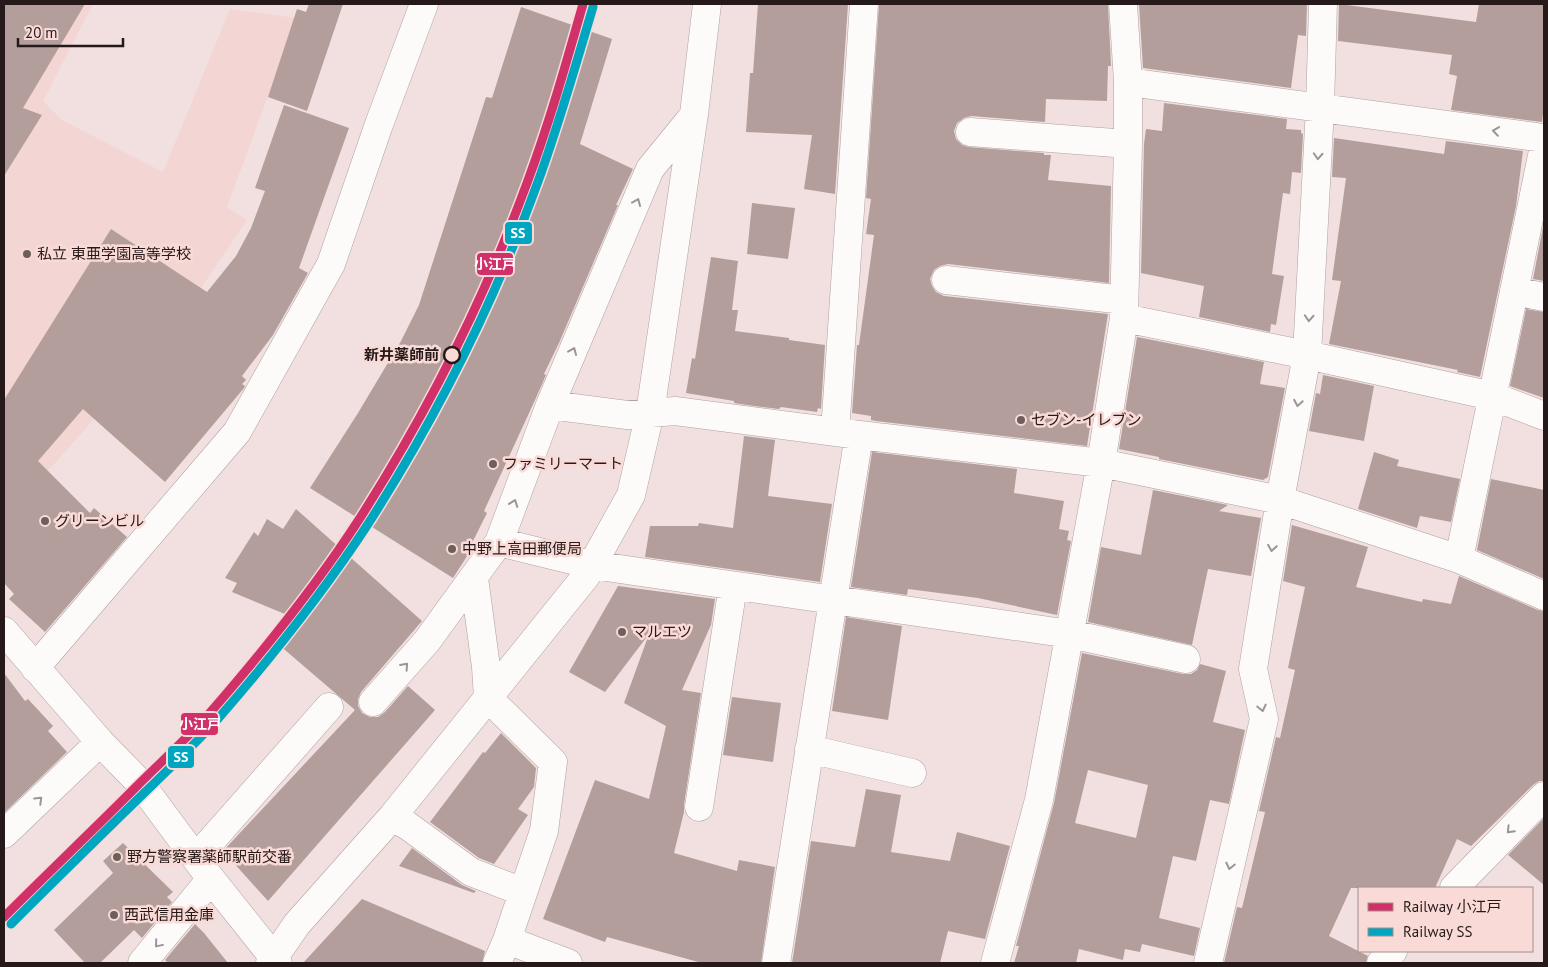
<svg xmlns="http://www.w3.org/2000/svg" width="1548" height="967" font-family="'PT Sans','Noto Sans JP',sans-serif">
	<rect width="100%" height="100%" fill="#f1e0df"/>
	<!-- built -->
	<path fill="#f3d6d3" d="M4,4H93L43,101L62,120L163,172L230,9L297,18L227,207L247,220L170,334L4,520Z"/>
	<!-- building -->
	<path fill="#b39e9c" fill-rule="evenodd" d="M4,4H85L23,108L42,115L4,176Z
		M309,4H343L307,111L268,97L297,9L306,12Z
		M758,4H848L835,194L804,189L812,135L746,132L750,73H753Z
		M879,4H1108L1111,66H1108L1107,101L1046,99L1045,122L971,116L964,118L957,123L954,131L956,139L962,145L968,147L1044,153V155H1051L1048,180L1111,186L1109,283L948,264L940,266L934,270L930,279L932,286L936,292L944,296L1108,314L1087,446L876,421L871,420V416L852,413L857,345H859L874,235L866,234L871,199L866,198Z
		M1139,4H1307L1306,36L1298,35L1291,88L1143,68Z
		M1339,4L1476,22L1479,4H1544V106L1542,122L1451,110L1457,76L1449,74L1452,55L1338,41Z
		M521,7L612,39L580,144L633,169L616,205H618L559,343L544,374L546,375L535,400L484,511L487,513L469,549L471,550L453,578L310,488L358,413L401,341L419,305L486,97L492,98Z
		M1164,103L1287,119L1286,129L1301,130V133L1303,134L1301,173L1292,172L1290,194L1283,193L1272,274L1284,276L1276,325L1271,324L1270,332L1199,317L1204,286L1141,273L1144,144L1146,129L1162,131Z
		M284,105L349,128L299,268L308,273L273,335L242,376L246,380L242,384L245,386L244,388L165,482L83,409L38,461L90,513L94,508L127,537L45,632L9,599L14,594L4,583V400L111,229L207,292L236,256L251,228L265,191L255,188Z
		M1334,138L1444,154L1446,141L1523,151L1516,206L1480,377L1457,372L1458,370L1329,344L1341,281L1332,280L1346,178L1332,177Z
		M752,203L795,208L788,259L747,254Z
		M1544,222V281L1533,279Z
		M711,257L738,261L732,310H738L735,331L789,338V340L825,345L821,409L818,408L817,412L781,407L779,409L747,405L734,403V401L686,393L692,358L695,359Z
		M1526,309L1544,312V398L1510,386Z
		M1137,337L1264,362L1260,384L1285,388L1268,477L1263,480L1159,459V457L1119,449Z
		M1323,375L1374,386L1364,441L1309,431L1316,393L1320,394Z
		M744,436L775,440L768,496L832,504L820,582L645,557L650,526H698L699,523L733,528Z
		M872,452L1017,469L1014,493L1064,501L1059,529L1069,531L1067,540L1071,541L1057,615L978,598L908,589L907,595L851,587Z
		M1374,452L1399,460L1397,466L1460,479L1451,522L1420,516L1417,528L1358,509Z
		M1491,479L1544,490V579L1477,550Z
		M1153,490L1228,505L1219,511L1261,518L1251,576L1208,569L1192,645L1088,622L1101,547L1141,555Z
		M296,509L422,621L361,692L358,699V706L362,713L370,717H378L385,712L408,686L435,710L268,901L223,851L355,710L278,644L297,619L232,592L237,583L225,578L254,532L258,536L267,519L283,529Z
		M1292,525L1368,547L1356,587L1422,602L1423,599L1451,604L1459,576L1538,610L1544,611V781H1539L1533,785L1471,846L1457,839L1435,888H1351L1329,936L1368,956L1366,963H1224L1237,907L1242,908L1265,812L1259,811L1276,737L1280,738L1295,670L1288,668L1305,587L1283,581Z
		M618,586L715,599L711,625L682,690L701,693L684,805V812L674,853L737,871L739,860L775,867L761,963H702L607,937L605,942L543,919L595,780L649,799L666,726L624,703L649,634L605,692L569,672Z
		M846,617L902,626L888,720L832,711Z
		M1082,653L1183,674H1191L1197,670L1200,664L1226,671L1213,722L1245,730L1229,804L1210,800L1196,861L1173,856L1159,918L1200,928L1194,956L1142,944L1140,952L1125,949L1123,960L1079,949L1076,963H1014L1019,946H1016L1054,803ZM1088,770L1148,785L1136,838L1075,823Z
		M4,673L25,701L28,699L53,726L48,731L67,752L4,813Z
		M732,697L781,703L773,762L723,755Z
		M501,733L536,768L534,787L518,809L528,815L494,864L479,858L430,822L483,752L485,753Z
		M866,789L901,795L891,852L950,861L957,832L1010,846L985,939L948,931L940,963H792L811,841L855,847Z
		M1544,818V885L1508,855Z
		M123,843L173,892L167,897L172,902L142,938L134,930L100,963H85L54,930L113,873L103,861Z
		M412,848L462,885L476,891L474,893L399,866Z
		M362,899L485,951L482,963H303Z
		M195,924L204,933L228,963H168L165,960Z"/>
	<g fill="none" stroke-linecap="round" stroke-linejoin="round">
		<!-- minor casing -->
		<g stroke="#aea2a1" stroke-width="29">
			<path id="minor" d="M1128,82L1544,138
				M970,132L1128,144
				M946,280L1124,300
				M1514,291L1544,297
				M1124,318L1307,355L1492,396L1544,416
				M550,405L627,415L675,411L859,435L1101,463L1280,500L1459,559L1544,596
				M835,432L864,4
				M499,542L592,565L1070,634L1186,659
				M1459,559L1544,146
				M474,578L486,667L488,698L553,762L544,831L507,940L497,963
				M4,631L100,742L140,783L211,879L278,963
				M35,668L237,432L331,264L378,127L424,4
				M373,702L427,641L499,542L550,405L650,169L694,115
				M809,749L912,773
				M699,807L733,586
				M392,817L408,826L471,872L523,892
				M4,834L100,742
				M196,858L329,707
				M1454,888L1544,796
				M507,940L568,963
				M142,963L211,879
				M270,963L297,924L392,817L586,576L631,495L650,413L694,114L707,4
				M776,963L859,435
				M995,963L1039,800L1101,463L1124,318L1128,144V82L1123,4
				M1208,963L1264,719L1253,669L1280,500L1307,355L1320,107L1323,4
				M1381,963L1393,951"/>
		</g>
		<!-- minor -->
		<use href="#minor" stroke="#fdfafa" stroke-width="28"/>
		<!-- rail-1 casing -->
		<g stroke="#f9dad7" stroke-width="12">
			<path id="rail-1" d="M4,917C47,874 91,832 134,789C159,764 184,741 208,715C262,653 315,588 360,518C427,413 484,300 527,183C549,124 566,64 583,4"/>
		</g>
		<!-- rail-2 casing -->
		<g stroke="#f9dad7" stroke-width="12">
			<path id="rail-2" d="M11,924C54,881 98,838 141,796C167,771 192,747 216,721C270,659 323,593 368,524C436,418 493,305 536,187C558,128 575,67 593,7"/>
		</g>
		<!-- rail-1 -->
		<use href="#rail-1" stroke="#d13169" stroke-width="9"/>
		<!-- rail-2 -->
		<use href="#rail-2" stroke="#00a6bf" stroke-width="9"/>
	</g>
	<!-- one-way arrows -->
	<defs><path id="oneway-chevron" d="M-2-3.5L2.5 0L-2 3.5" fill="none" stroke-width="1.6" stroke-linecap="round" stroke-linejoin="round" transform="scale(1.25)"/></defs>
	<g stroke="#9c9595">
		<use href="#oneway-chevron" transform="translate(1496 131) rotate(-172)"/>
		<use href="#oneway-chevron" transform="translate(1318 156) rotate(93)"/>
		<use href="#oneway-chevron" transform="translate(637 202) rotate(-67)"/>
		<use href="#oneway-chevron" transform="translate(1309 318) rotate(93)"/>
		<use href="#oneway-chevron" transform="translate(573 351) rotate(-67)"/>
		<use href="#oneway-chevron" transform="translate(1298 403) rotate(100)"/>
		<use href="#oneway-chevron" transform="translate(514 503) rotate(-70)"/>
		<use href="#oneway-chevron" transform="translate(1272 548) rotate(99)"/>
		<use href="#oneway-chevron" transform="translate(405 666) rotate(-48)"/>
		<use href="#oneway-chevron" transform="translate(1262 708) rotate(77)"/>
		<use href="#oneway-chevron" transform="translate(39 800) rotate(-44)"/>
		<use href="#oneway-chevron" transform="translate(1510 830) rotate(134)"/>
		<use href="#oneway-chevron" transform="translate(1230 866) rotate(103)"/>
		<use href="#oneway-chevron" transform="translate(158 944) rotate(130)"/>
	</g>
	<!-- markers -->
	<g fill="#6c5f5e" stroke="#f9dad7" stroke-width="2">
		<circle cx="27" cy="254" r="5"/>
		<circle cx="1021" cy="420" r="5"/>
		<circle cx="493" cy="464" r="5"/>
		<circle cx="45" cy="521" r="5"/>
		<circle cx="452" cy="549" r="5"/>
		<circle cx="622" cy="632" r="5"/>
		<circle cx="117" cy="857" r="5"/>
		<circle cx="114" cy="915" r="5"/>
	</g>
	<circle fill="#f9dad7" stroke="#251a19" stroke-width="2.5" cx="452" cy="355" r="8"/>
	<g text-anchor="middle" stroke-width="5" stroke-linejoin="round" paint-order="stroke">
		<!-- poi labels -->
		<g font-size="15" fill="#251a19" stroke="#f9dad7" text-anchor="start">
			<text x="37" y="259">私立 東亜学園高等学校</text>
			<text x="1031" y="425">セブン-イレブン</text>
			<text x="503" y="469">ファミリーマート</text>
			<text x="55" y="526">グリーンビル</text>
			<text x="462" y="554">中野上高田郵便局</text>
			<text x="632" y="637">マルエツ</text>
			<text x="127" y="862">野方警察署薬師駅前交番</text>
			<text x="124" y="920">西武信用金庫</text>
		</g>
		<!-- stop labels -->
		<g font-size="15" font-weight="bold" fill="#251a19" stroke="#f9dad7" text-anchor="end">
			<text x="439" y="360">新井薬師前</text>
		</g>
	</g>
	<g stroke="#f9dad7" stroke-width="2">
		<rect x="504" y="221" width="29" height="24" rx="5" fill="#00a6bf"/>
		<rect x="476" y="252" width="38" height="24" rx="5" fill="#d13169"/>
		<rect x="180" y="712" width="39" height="24" rx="5" fill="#d13169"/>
		<rect x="167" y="745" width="28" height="24" rx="5" fill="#00a6bf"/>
	</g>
	<g font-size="14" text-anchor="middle" font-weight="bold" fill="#fff">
		<text x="518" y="238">SS</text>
		<text x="495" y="269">小江戸</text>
		<text x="200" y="729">小江戸</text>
		<text x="181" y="762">SS</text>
	</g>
	<!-- border -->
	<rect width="1548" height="967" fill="none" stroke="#251a19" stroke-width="10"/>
	<!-- legend -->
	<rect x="1358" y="887" width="175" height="65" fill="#f9dad7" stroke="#a48d8b"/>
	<rect x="1368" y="903" width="25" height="8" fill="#d13169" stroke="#a48d8b"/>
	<text x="1403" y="912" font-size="15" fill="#251a19">Railway 小江戸</text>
	<rect x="1368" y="928" width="25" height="8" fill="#00a6bf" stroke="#a48d8b"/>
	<text x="1403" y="937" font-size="15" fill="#251a19">Railway SS</text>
	<!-- scale -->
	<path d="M18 38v8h105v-8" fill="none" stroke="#251a19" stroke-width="2.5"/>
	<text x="25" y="38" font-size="15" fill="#251a19" stroke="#f9dad7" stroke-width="4" paint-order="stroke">20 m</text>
</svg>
